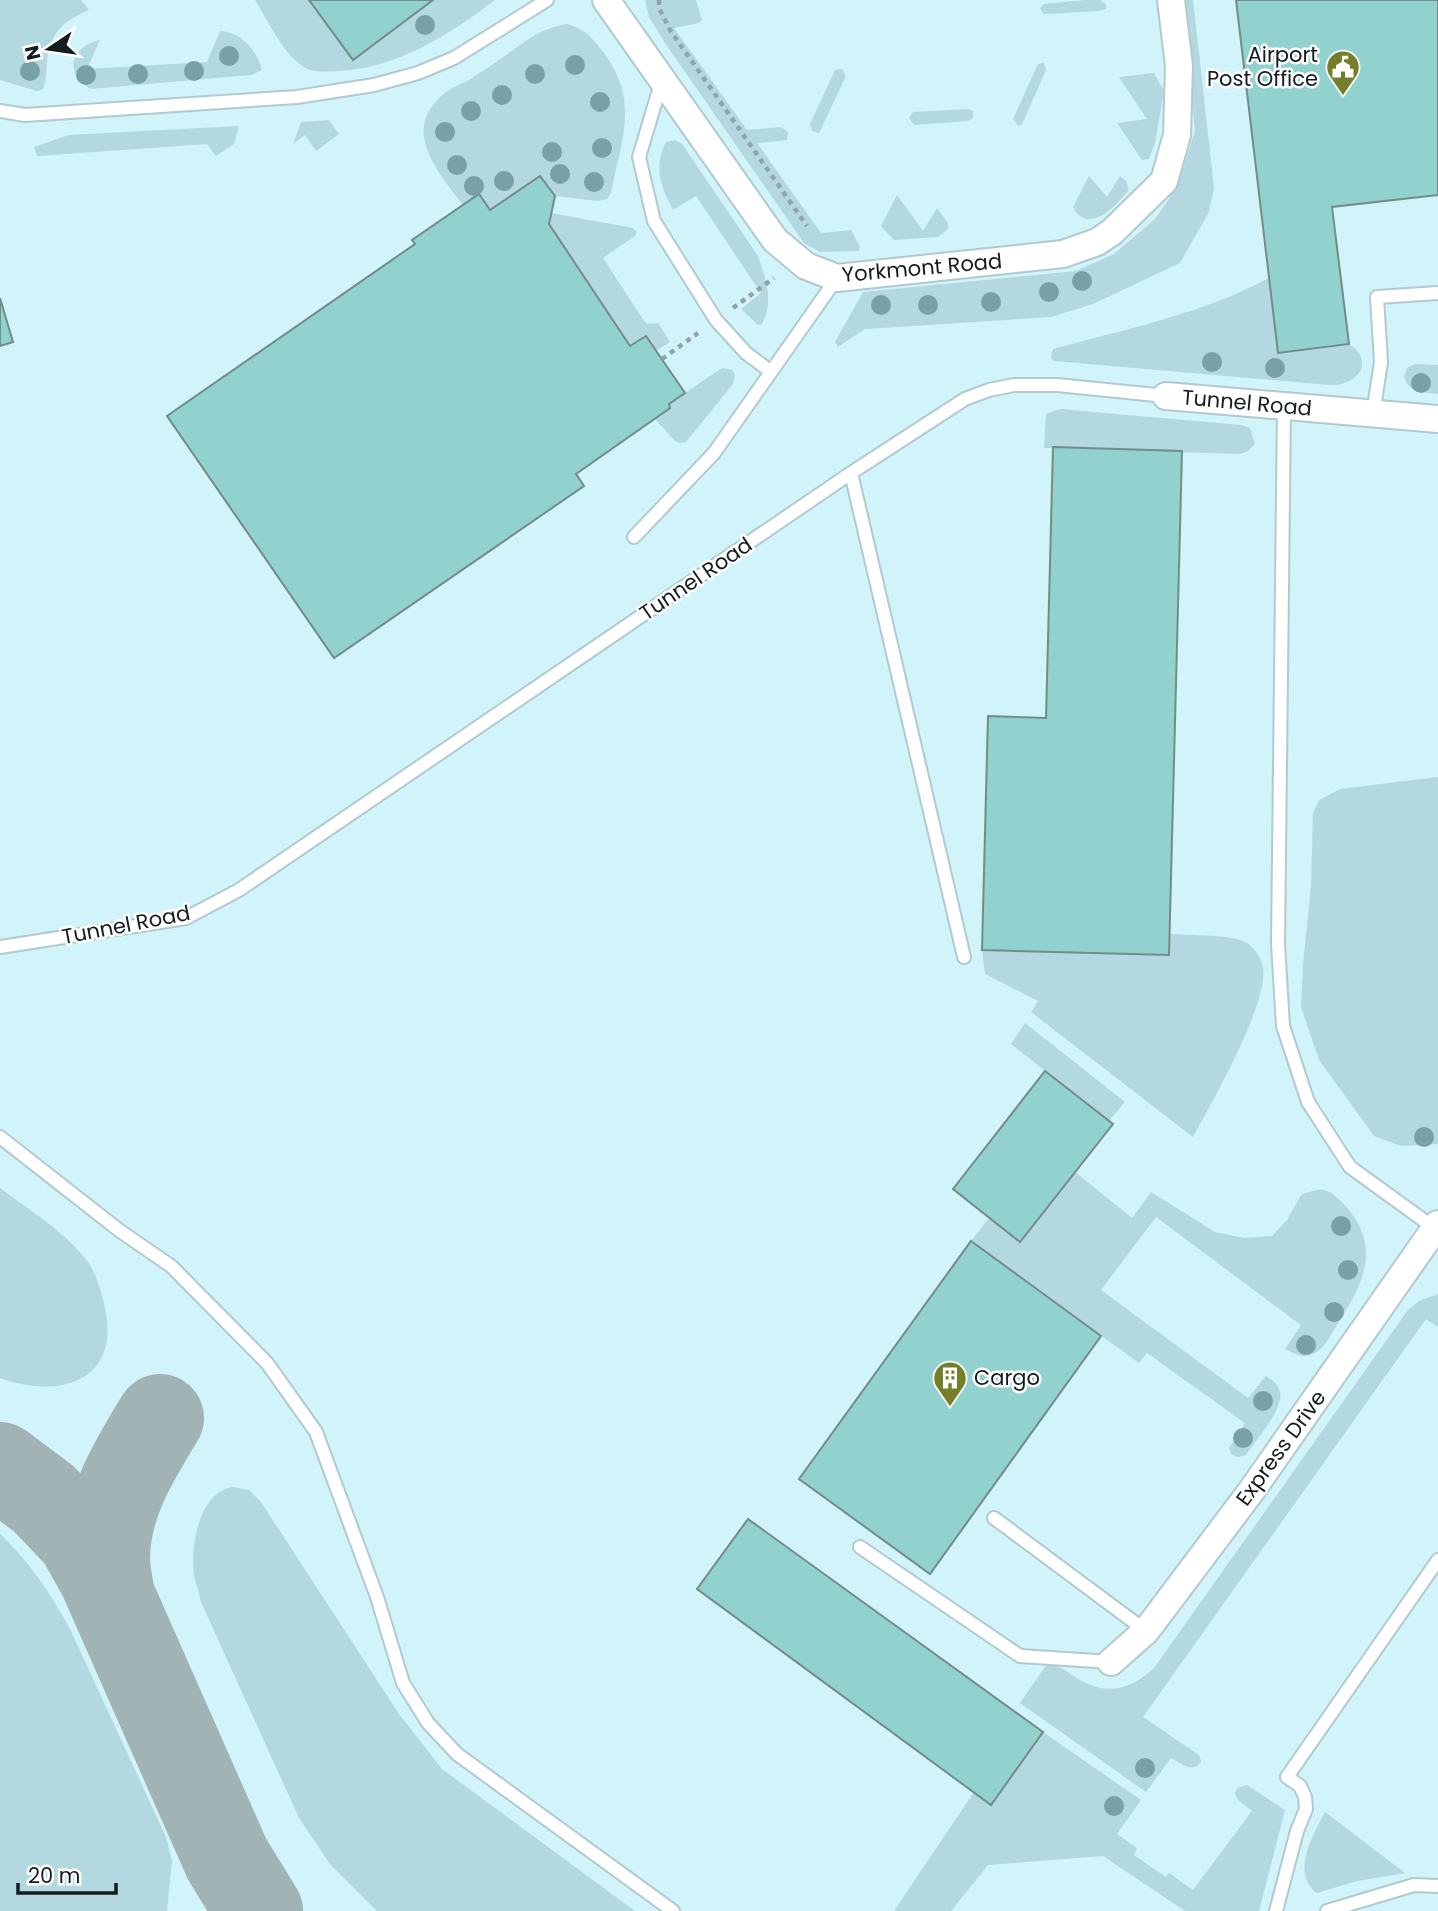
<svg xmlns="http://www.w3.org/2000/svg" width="1438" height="1911" font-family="Poppins,sans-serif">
	<rect width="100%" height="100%" fill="#e7fbff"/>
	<!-- built -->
	<path fill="#d1f3fa" d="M0,0H1438V1911H0Z"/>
	<!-- green -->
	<path fill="#b3d8df" d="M0,0H81L89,10C64,21 51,31 47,60C46,71 47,79 43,89L37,91L0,80Z
		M255,0H309L353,60L433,0H495C449,35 396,69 337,71C324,72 311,73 301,65C283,53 267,19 255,0Z
		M645,0H696L702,20L699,23L674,28L747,130L781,127L788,132L787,140L757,143L821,233L851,230L860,247L859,251L820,252L804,243L665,43L649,17Z
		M1085,0H1100L1106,4V9L1099,11L1044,14L1040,8L1044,4Z
		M1182,0H1193L1214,187L1209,212L1180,263L1093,304L1051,317L865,329L838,347L835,342L863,292L1076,271L1114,254L1155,219L1177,187L1195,131Z
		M567,24C587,30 591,37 604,53C640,102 621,139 611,193L607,199L598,201L555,196L540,177L490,210L479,194L463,205C438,172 399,129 445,93C452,87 462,84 469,80C478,74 487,68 496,62C520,46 538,28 567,24Z
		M220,31C241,32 257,50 262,70L251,75L91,89C63,72 71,47 100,40L87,69L207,62Z
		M1044,63L1046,70L1022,124L1018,126L1013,119L1038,64Z
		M842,69L846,76L819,133L812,131L810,124L835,70Z
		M1154,73L1164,91L1155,143L1149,159L1142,160L1117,123L1147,119L1119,77Z
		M968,109L973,111V118L968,121L914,125L909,118L913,112Z
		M329,120L339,134L316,151L305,135L293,144L301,122Z
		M239,126L234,144L216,156L207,144L37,156L34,147L69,135Z
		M675,140L682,144L758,256C766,278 774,303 762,324L758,325L741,309L761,293L696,196L673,210C661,186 653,169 666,142Z
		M1089,176L1107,197L1120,176L1126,181L1129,190C1116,206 1088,236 1073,207Z
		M897,195L923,231L937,208L948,223V229L938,237L894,240L881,226Z
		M551,213L633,228L636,231V235L603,258L646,324L658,323L670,342L656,351L646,336L630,346L549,224Z
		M1269,278L1278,352L1349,344C1377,363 1356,386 1329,385L1054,361L1051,358L1053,349C1126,329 1202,314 1269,278Z
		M1415,364L1438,365V394C1422,392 1409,393 1404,377L1407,368Z
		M722,368L732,370L735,375L733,384L686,442L680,443L675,441L655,419L670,408L669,404Z
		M1060,409L1241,425L1250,428L1255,444L1248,451L1240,454L1044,448L1046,414Z
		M1438,777V1144L1401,1146L1374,1136L1319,1060L1301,1007L1303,965L1311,886L1313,813L1319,800L1340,789Z
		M1170,934C1187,935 1225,935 1240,940C1252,943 1261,956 1263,968C1268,1005 1212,1102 1193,1137L1031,1012L1038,1001L985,974L982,950L1169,955Z
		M1025,1023L1125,1102L1109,1121L1011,1044Z
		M1075,1172L1132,1218L1151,1192L1215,1232L1244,1238L1272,1236L1287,1220L1301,1195C1321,1187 1327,1187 1343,1203C1384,1247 1363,1285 1335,1328C1329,1338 1322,1352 1310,1355C1301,1358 1294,1353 1285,1349L1301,1325L1156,1217L1101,1290L1248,1398L1266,1376C1272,1380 1278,1384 1280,1392C1284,1409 1255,1441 1246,1455L1238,1457L1231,1454L1229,1448L1245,1423L1147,1353L1139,1363L971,1241L989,1218L1021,1242Z
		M0,1188C30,1211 68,1233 90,1265C96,1275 100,1288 103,1300C125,1378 64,1401 0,1378Z
		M1438,1294V1327L1426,1319L1143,1717L1199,1755L1201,1761C1194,1775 1181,1763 1171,1758L1146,1792L1020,1703L1045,1667L1051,1664C1063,1667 1073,1677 1084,1682C1112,1696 1133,1687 1154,1668L1408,1310L1419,1301Z
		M232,1487L249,1490L261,1502L399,1714L442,1769L635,1911H377L330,1864L299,1818L201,1602C199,1593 196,1584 194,1575C190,1546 199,1493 232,1487Z
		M0,1534C30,1562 51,1594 70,1629L166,1837L172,1861L167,1911H0Z
		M1043,1732L1141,1800L1117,1834L1137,1848L1134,1855L1166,1877L1169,1873L1193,1890L1252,1811L1237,1799L1235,1793L1237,1788L1247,1785L1285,1810L1259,1911H1185L1103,1856L988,1865L951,1911H894L974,1792L992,1804Z
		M1325,1812L1405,1873L1357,1881L1317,1893C1290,1874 1313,1835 1325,1812Z"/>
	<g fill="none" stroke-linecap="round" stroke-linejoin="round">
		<!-- taxiway -->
		<path stroke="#a2b3b6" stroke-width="88" d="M0,1466L44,1499L80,1537L102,1576L227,1859L259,1911
			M111,1596C109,1584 106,1571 106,1559C106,1506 133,1462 160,1418"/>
	</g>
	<!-- building -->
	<path fill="#91d2cf" stroke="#738b89" stroke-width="2" d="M309,0H433L353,60Z
		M1236,0H1438V195L1332,207L1349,344L1278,353Z
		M540,176L555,196L549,224L630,346L646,336L685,393L669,404L670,408L576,474L584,486L334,658L167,416L415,244L412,240L479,194L490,210Z
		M0,298L13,342L0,346Z
		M1053,447L1182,451L1169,955L982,950L988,716L1046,718Z
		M1045,1071L1113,1124L1020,1242L953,1189Z
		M971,1241L1101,1336L930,1574L799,1479Z
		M748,1519L1043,1732L991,1805L697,1589Z"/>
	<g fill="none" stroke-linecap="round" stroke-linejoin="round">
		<!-- service casing -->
		<g stroke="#b2cacf" stroke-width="16">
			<path id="service" d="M662,80L639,157L654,221L716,320L746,353L770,371
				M0,111L25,115L297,97L374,85L418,73L454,58L547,0
				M1284,406L1278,944L1283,1026L1308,1102L1350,1167L1437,1230
				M1373,414L1381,362L1377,297L1438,293
				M851,473L964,957
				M634,537L714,453L837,278
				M0,947L186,918L239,890L851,473L965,399L989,390L1014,385H1057L1166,396
				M0,1137L120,1231L171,1266L267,1363L316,1432L377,1597L403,1683L428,1723L457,1754L673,1911
				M994,1518L1146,1631
				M860,1547L1020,1656L1111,1662
				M1276,1911L1297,1831L1306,1809L1305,1797L1300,1786L1287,1777L1438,1560
				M1327,1911L1414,1885L1438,1886"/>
		</g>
		<!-- minor casing -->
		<g stroke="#b2cacf" stroke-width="30">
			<path id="minor" d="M606,0L775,240L806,266L837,278L1063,254L1097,242L1112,232L1164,181L1177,135L1179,66L1171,0
				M1166,396L1438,419
				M1111,1662L1146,1631L1252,1490L1438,1224"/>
		</g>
		<!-- path -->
		<path stroke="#93a3a6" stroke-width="4.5" stroke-dasharray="5 5" stroke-linecap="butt" d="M659,0V8L670,30L807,226
			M733,308L774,278
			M662,359L698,333"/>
		<!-- service -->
		<use href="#service" stroke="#fff" stroke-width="12"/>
		<!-- minor -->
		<use href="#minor" stroke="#fff" stroke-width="26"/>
	</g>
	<!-- trees -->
	<g fill="#7aa0a7">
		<circle cx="425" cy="25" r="10"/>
		<circle cx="229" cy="56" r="10"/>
		<circle cx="575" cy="65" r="10"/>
		<circle cx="30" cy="71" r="10"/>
		<circle cx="194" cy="71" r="10"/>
		<circle cx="138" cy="74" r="10"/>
		<circle cx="535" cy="74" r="10"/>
		<circle cx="86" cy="75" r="10"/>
		<circle cx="502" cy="95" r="10"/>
		<circle cx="600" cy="102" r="10"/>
		<circle cx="471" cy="111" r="10"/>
		<circle cx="445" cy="132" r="10"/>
		<circle cx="602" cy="148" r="10"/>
		<circle cx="552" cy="152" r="10"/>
		<circle cx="457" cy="165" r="10"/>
		<circle cx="560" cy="174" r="10"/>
		<circle cx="504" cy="181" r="10"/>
		<circle cx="594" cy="182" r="10"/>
		<circle cx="474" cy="186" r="10"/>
		<circle cx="1082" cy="281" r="10"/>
		<circle cx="1049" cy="292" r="10"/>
		<circle cx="991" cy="302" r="10"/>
		<circle cx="881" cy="305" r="10"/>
		<circle cx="928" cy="305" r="10"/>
		<circle cx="1212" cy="362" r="10"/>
		<circle cx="1275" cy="368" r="10"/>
		<circle cx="1421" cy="383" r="10"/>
		<circle cx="1424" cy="1137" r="10"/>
		<circle cx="1341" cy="1226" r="10"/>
		<circle cx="1348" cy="1270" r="10"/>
		<circle cx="1334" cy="1312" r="10"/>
		<circle cx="1306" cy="1345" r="10"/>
		<circle cx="1263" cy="1401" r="10"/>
		<circle cx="1243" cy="1438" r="10"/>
		<circle cx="1145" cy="1768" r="10"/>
		<circle cx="1114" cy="1806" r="10"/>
	</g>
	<!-- icons -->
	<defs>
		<g id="civic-pin" transform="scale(1.75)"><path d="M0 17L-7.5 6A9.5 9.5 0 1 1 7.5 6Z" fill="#767e29" stroke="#fff"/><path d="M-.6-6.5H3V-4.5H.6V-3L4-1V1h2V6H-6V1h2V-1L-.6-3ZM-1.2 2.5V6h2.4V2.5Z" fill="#fff"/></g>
		<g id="building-pin" transform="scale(1.75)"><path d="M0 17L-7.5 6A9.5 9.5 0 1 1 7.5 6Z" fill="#767e29" stroke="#fff"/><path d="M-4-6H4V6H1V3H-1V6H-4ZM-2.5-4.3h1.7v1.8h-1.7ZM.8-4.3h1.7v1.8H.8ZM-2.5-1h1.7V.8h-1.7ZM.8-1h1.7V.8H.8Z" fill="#fff"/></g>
	</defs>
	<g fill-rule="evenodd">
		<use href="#civic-pin" x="1343" y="67"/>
		<use href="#building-pin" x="950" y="1378"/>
	</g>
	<g text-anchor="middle" stroke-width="5" stroke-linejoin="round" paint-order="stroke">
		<!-- poi labels -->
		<g font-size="21" fill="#131c1e" stroke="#fff" text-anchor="end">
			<text x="1318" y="62">Airport<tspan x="1318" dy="24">Post Office</tspan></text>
			<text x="974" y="1385" text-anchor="start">Cargo</text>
		</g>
		<!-- street labels -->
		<g font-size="21" fill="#131c1e" stroke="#fff">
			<text transform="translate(922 268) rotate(-5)" y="7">Yorkmont Road</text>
			<text transform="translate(1247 403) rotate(5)" y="7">Tunnel Road</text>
			<text transform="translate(696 579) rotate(-34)" y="7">Tunnel Road</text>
			<text transform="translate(126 925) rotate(-11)" y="7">Tunnel Road</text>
			<text transform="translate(1281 1448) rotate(-54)" y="7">Express Drive</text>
		</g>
	</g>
	<!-- north arrow -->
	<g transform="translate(49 49) rotate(257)" stroke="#ffffff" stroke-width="5" paint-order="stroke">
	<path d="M0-5L12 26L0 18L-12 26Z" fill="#131c1e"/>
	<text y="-10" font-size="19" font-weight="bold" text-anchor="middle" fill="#131c1e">N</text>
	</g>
	<!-- scale -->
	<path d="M18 1883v10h98v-10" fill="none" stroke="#131c1e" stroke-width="3.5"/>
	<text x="28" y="1883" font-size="21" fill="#131c1e" stroke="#ffffff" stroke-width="5" paint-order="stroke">20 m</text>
</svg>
